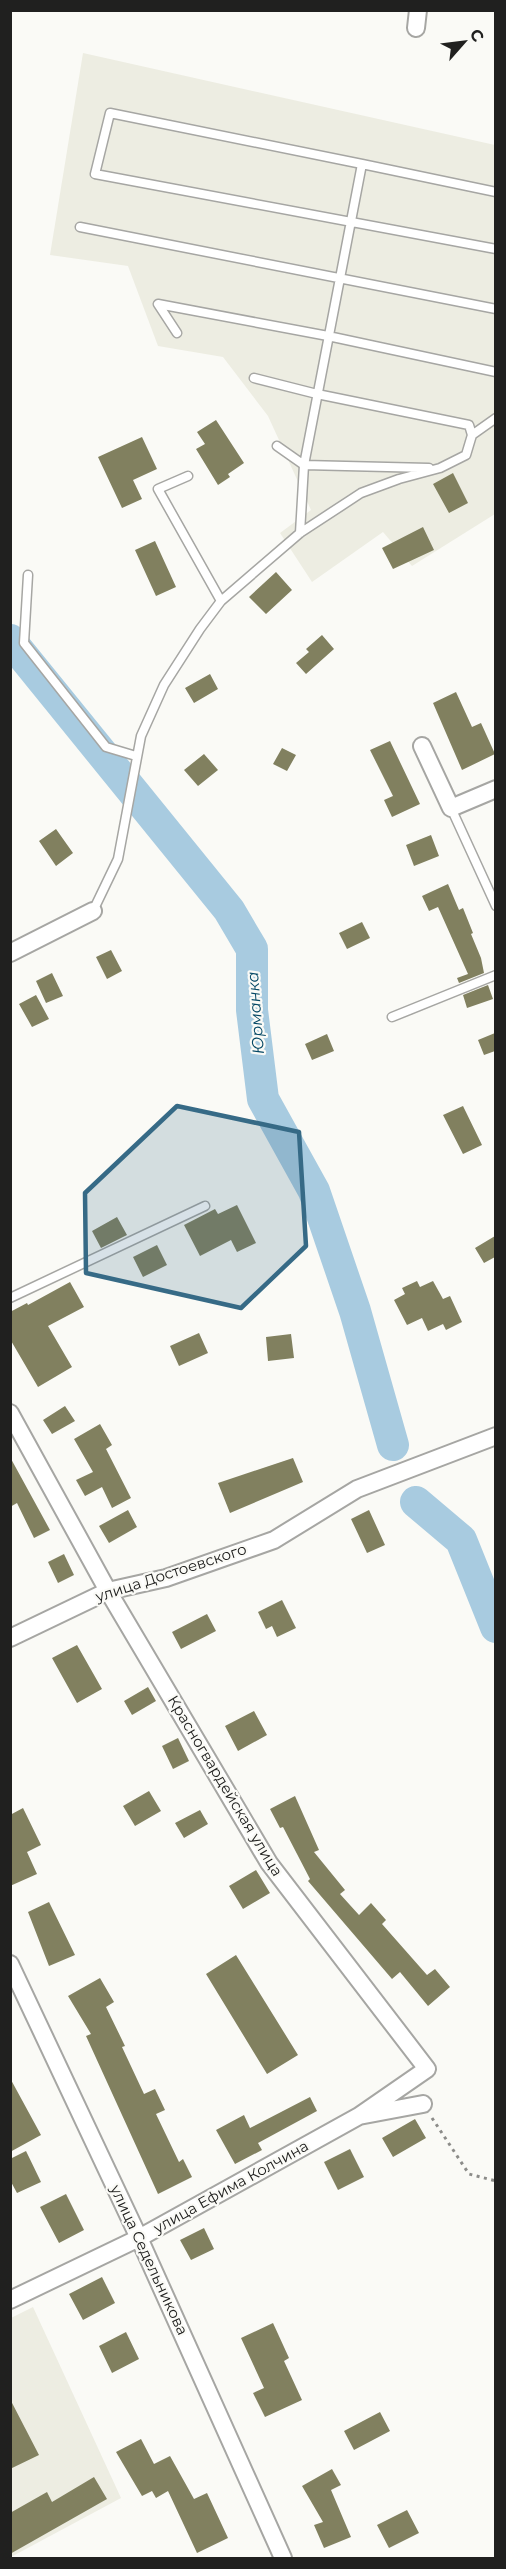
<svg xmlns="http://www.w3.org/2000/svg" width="506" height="2569" font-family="Montserrat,sans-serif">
	<rect width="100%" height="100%" fill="#fafaf6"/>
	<!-- built -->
	<path fill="#edede2" d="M83,53L495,145V514L412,566L383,532L312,582L280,533L311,510L268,416L223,357L158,346L128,266L50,255Z
		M33,2307L121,2498L11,2557V2318Z"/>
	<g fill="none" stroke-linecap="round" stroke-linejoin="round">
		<!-- river -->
		<path stroke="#a8cbe0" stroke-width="32" d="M10,640L229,910L252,949V1010L263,1099L314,1191L355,1311L393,1445
			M416,1502L461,1540L496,1627"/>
	</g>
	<!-- building -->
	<path fill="#81805f" d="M216,420L244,463L228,474L230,477L218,485L196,449L205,444L197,432Z
		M142,437L157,469L133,480L142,499L122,508L98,457Z
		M453,473L468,503L449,513L433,484Z
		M423,527L434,550L393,569L382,548Z
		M155,541L176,587L156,596L135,550Z
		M276,572L292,590L266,614L249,597Z
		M322,635L334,649L306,674L296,663L309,652L306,649Z
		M210,674L218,689L194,703L185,688Z
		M456,692L472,727L481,723L495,754L462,770L433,703Z
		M390,741L420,804L392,817L384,800L393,796L370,750Z
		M282,748L296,755L287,771L273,764Z
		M204,754L218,770L198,786L184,770Z
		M56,829L73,853L56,866L39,841Z
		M431,835L439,856L414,866L406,845Z
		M448,884L459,910L463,908L473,933L471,934L481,958L484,973L459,983L457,978L468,974L438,907L429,911L422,896Z
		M362,922L370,938L347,949L339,933Z
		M111,950L122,971L107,979L96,957Z
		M52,973L63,996L46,1003L36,981Z
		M488,985L493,999L467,1008L463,995Z
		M36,995L49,1019L32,1027L19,1004Z
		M495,1033V1051L484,1055L478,1040Z
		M327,1034L334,1051L312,1060L305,1044Z
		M463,1106L482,1145L463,1154L443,1115Z
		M237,1205L256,1243L237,1252L231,1240L200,1256L184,1225L215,1209L218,1214Z
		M117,1217L127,1235L101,1248L92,1231Z
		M495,1236V1257L484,1263L475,1248Z
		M157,1245L167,1265L143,1277L133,1257Z
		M417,1281L420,1287L433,1281L443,1299L450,1296L462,1322L446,1330L443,1324L428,1331L422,1318L407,1325L394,1300L405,1294L402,1288Z
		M70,1282L84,1307L48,1326L72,1367L38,1387L10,1339V1312L27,1303L28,1305Z
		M199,1333L208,1353L179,1366L170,1346Z
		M291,1334L294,1358L268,1361L266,1337Z
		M65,1406L75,1421L52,1434L43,1420Z
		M100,1424L112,1445L106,1449L131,1498L112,1508L102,1487L85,1496L76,1480L93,1472L74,1439Z
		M10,1457L50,1530L34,1538L17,1503L10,1507Z
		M293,1458L303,1482L230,1513L218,1483Z
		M128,1510L137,1527L109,1543L99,1526Z
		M369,1510L385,1545L367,1553L351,1519Z
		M64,1554L74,1575L58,1583L48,1562Z
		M282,1600L296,1628L277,1637L272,1626L266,1629L258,1612Z
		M207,1614L216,1631L181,1649L172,1632Z
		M77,1645L102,1689L77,1703L52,1658Z
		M148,1687L156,1701L132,1715L124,1701Z
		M254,1711L267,1735L238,1751L225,1726Z
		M178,1738L189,1761L173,1769L162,1746Z
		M149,1791L161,1811L135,1826L123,1806Z
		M295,1796L319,1850L314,1852L345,1890L340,1894L359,1915L371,1903L386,1920L382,1924L427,1975L435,1969L450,1987L428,2006L400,1972L392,1979L308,1881L310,1879L283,1827L280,1828L270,1809Z
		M23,1808L41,1845L27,1852L37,1874L10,1886V1815Z
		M200,1810L208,1824L184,1838L175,1823Z
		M256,1870L270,1893L243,1909L229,1886Z
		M49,1902L75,1955L49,1966L28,1912Z
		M236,1955L298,2055L267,2074L206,1974Z
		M100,1978L114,2002L106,2007L125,2046L122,2047L144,2094L155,2089L165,2110L156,2114L179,2162L183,2159L192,2177L158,2194L86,2036L91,2034L68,1996Z
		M10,2078L41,2135L10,2152Z
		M310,2097L317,2111L258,2143L262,2150L235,2164L216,2130L244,2115L250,2128Z
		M415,2119L426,2138L393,2157L382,2138Z
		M350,2149L364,2177L338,2190L324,2162Z
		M26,2151L41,2182L17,2193L10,2180V2159Z
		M66,2194L84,2230L59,2243L40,2207Z
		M204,2228L214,2249L191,2260L180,2240Z
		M102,2277L115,2303L83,2320L69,2294Z
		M273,2323L289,2358L284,2361L302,2400L265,2417L253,2393L264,2388L241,2338Z
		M126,2332L139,2359L112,2373L99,2346Z
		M10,2399L39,2455L10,2469Z
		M380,2412L390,2431L354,2450L344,2431Z
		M141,2439L154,2464L170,2456L194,2499L207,2493L228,2538L197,2553L168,2491L156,2498L152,2491L142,2496L116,2452Z
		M332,2469L341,2485L331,2490L351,2537L324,2548L314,2525L323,2522L302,2486Z
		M94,2477L107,2499L10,2554V2513L47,2492L52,2502Z
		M407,2510L419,2533L389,2548L377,2525Z"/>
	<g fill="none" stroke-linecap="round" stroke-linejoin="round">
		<!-- service casing -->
		<g stroke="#a6a6a3" stroke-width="11">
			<path id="service" d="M362,164L496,192
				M80,227L496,309
				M177,333L158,304L328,336L496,372
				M254,378L317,394L469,425L472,435
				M277,446L304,465L429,468
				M188,476L158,489L221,601
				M300,533L304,465L362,164L110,113L95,174L496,249
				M28,575L24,643L106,747L136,756
				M451,808L496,906
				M93,911L118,859L141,736L164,685L200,629L221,601L300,533L361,493L399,479L440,468L466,455L472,435L496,418
				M392,1017L496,975
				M10,1298L205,1206"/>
		</g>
		<!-- minor casing -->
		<g stroke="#a6a6a3" stroke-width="20">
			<path id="minor" d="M416,28L418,10
				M422,746L451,808L496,789
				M10,953L93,911
				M10,1413L108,1591L269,1863L427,2069L359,2116
				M10,1638L108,1591L166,1578L274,1540L357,1489L496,1436
				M10,1964L139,2238L283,2558
				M10,2300L139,2238L359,2116L423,2104"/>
		</g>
		<!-- path -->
		<path stroke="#8c8c89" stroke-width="3" stroke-dasharray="3 4.5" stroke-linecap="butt" d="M432,2118L469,2174L496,2181"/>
		<!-- service -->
		<use href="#service" stroke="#fff" stroke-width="8"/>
		<!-- minor -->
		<use href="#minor" stroke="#fff" stroke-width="16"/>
	</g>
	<!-- marked area -->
	<path fill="#366a86" fill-opacity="0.2" stroke="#366a86" stroke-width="4.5" stroke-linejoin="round" d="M177,1106L299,1132L306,1246L241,1308L86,1273L85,1193Z"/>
	<g text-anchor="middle" stroke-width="4.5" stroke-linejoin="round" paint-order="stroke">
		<!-- street labels -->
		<g font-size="15" fill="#20201f" stroke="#fafaf6">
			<text transform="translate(171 1573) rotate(-18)" y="5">улица Достоевского</text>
			<text transform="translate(225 1786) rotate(59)" y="5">Красногвардейская улица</text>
			<text transform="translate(231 2187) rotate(-29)" y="5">улица Ефима Колчина</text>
			<text transform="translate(149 2260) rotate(65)" y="5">улица Седельникова</text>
		</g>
		<!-- water labels -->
		<g font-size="16" font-style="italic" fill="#044764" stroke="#fafaf6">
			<text transform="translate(255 1013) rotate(-94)" y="6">Юрманка</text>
		</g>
	</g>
	<!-- border -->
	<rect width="506" height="2569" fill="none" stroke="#20201f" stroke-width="24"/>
	<!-- north arrow -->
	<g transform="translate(464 42) rotate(62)" stroke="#fafaf6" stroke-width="4.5" paint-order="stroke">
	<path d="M0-4.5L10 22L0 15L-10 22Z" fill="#20201f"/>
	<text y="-9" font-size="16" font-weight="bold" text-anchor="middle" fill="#20201f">С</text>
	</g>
</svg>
